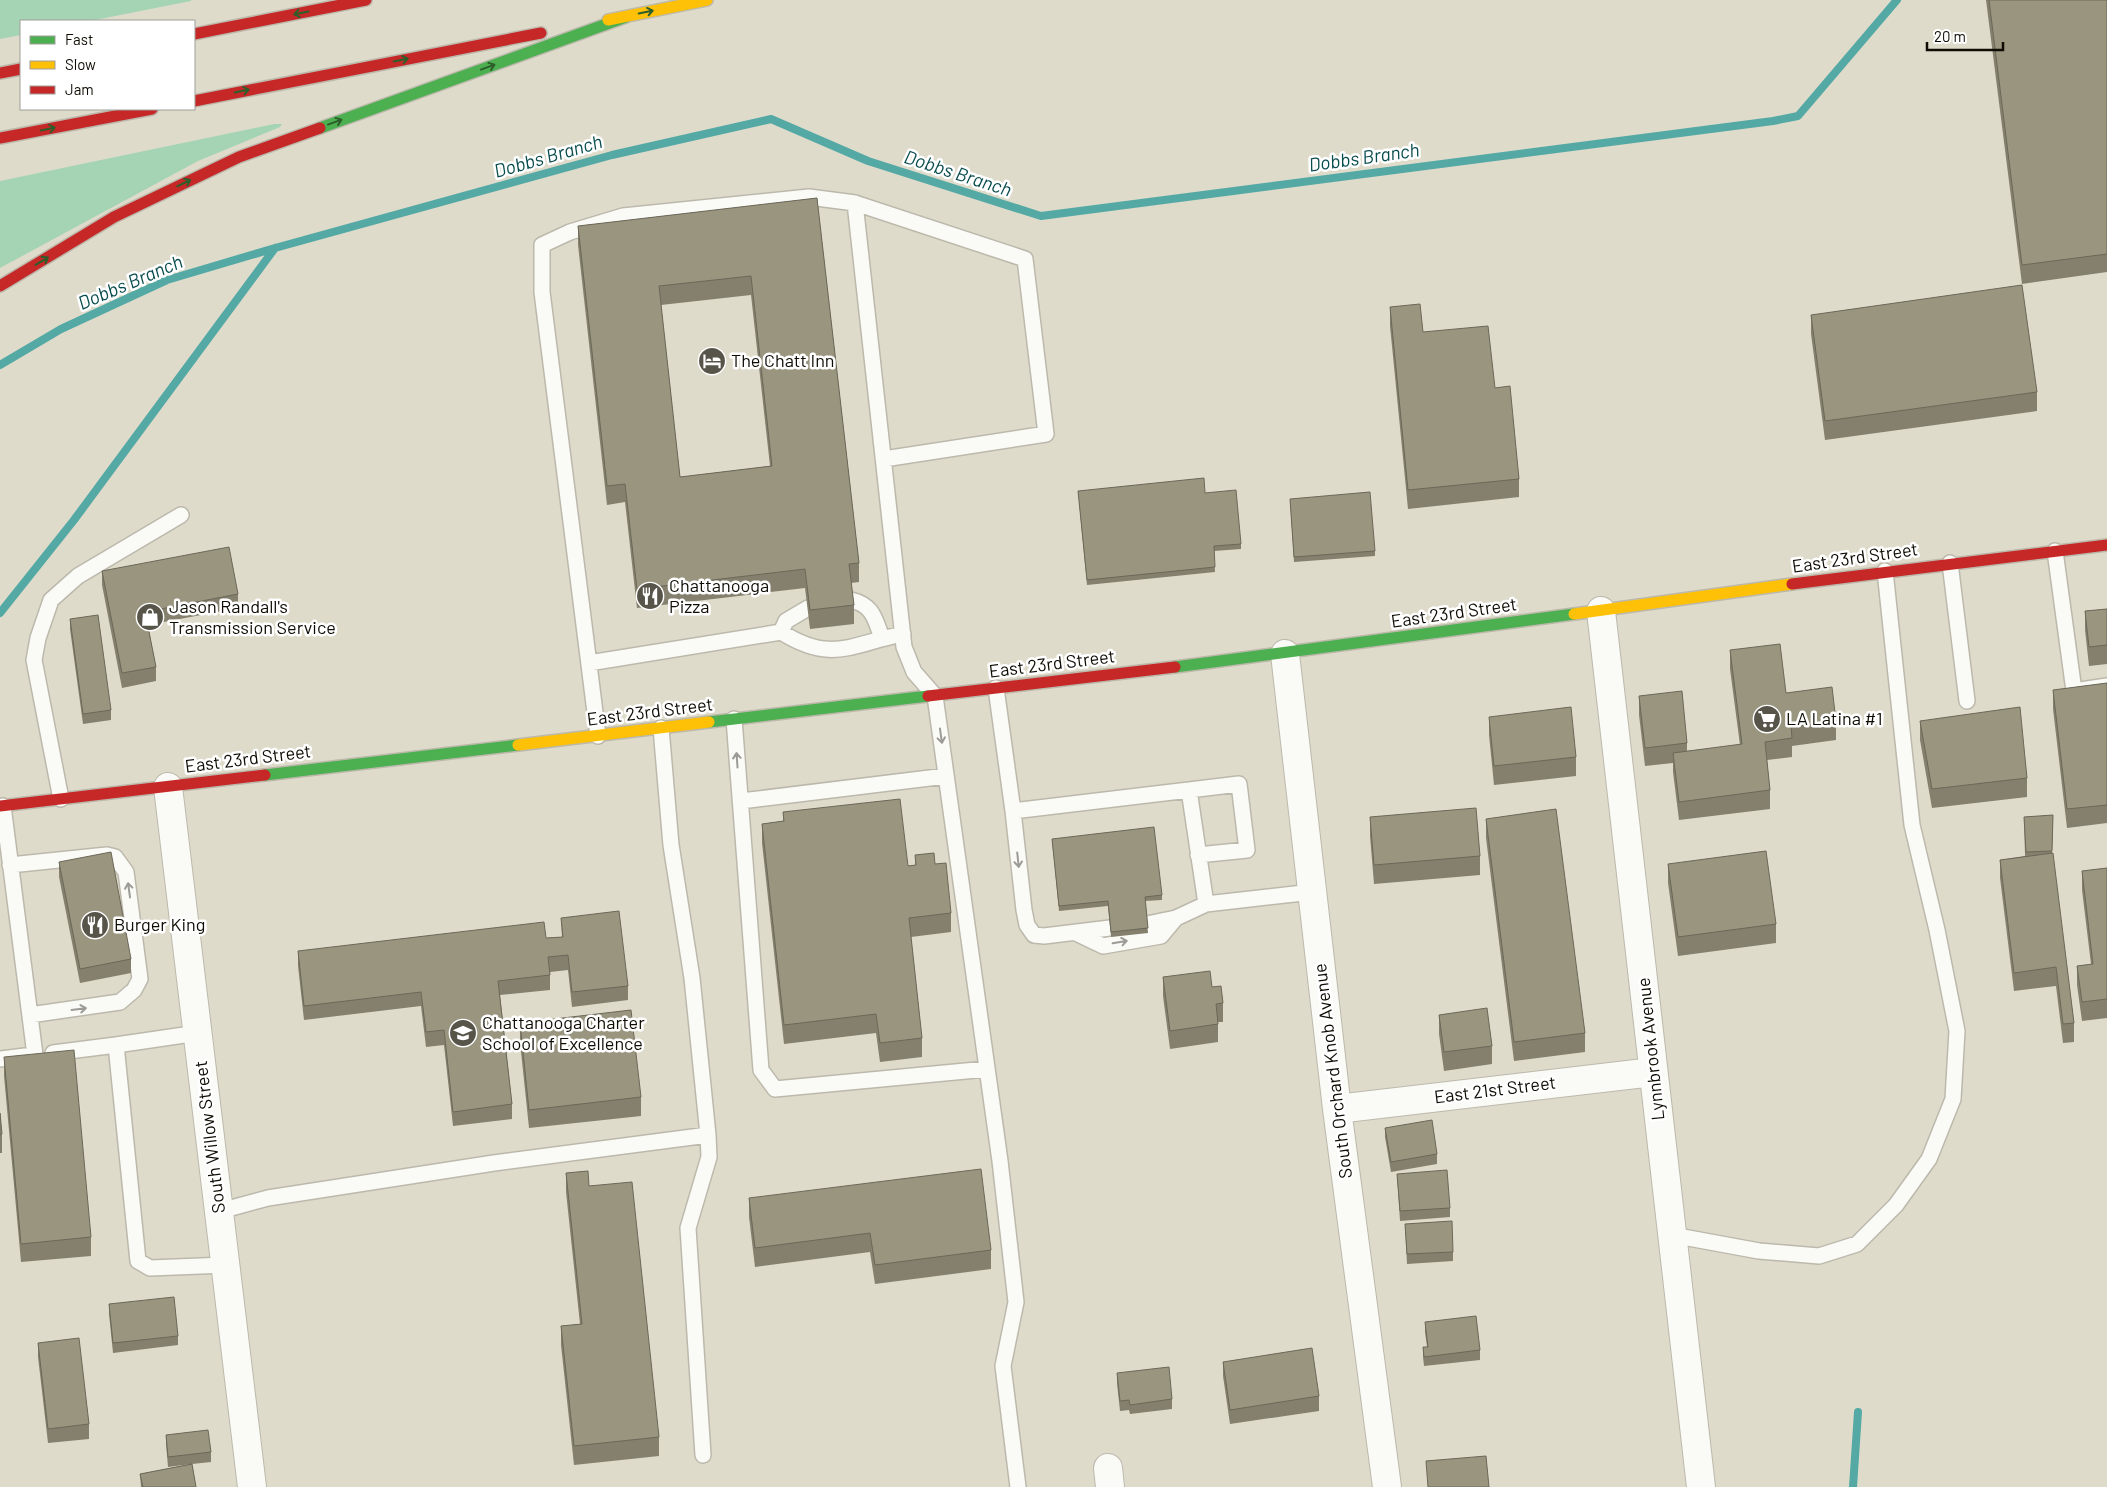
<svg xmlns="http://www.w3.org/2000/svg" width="2107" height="1487" font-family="Barlow,sans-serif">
	<rect width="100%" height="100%" fill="#dfdbcb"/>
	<!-- green -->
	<path fill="#a5d4b4" d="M0,0H191V1L90,21H21V35L0,39Z
		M274,124H282L280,127L198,161L0,268V181Z"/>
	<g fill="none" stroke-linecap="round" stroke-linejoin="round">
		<!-- stream -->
		<path stroke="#54a9a5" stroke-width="8" d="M0,365L61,329L167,280L275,248L612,155L771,119L868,161L1041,216L1773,121L1798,116L1897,0
			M0,613L74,520L275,248
			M1853,1487L1858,1412"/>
		<!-- lane casing -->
		<g stroke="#bcb9ac" stroke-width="18">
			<path id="lane" d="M855,203L1025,259L1046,434L884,459
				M2055,551L2074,691L2107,686
				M1950,563L1967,701
				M851,600C873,605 875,619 882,638
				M781,632L786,621L808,608
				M589,663L781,632C832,664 851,644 903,634
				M996,688L1013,811L1189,790L1206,904L1312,892
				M734,719L761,1070L775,1089L987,1069
				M598,736L542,292V245L570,232L623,216L809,197L855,203L904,647L914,672L935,696L1000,1161L1016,1302L1003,1366L1018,1487
				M1189,790L1239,784L1247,850L1198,855
				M61,799L34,660L38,638L51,600L78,576L181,515
				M741,801L946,776
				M3,806L35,1055
				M1013,811L1024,910L1027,925L1034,935L1044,936L1110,928
				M10,865L107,855L115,857L126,872L140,979L134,990L120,1002L30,1015
				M1147,924L1176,918L1206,904
				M1076,933L1103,946L1161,936L1176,918
				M116,1045L198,1033
				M53,1053L116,1045L138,1261L150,1268L226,1265
				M0,1059L25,1056
				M220,1211L268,1198L494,1163L708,1135L692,978L671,845L661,728
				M1672,1235L1759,1251L1819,1256L1857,1244L1896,1205L1929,1159L1953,1099L1957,1031L1937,930L1912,825L1885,571
				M703,1455L688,1228L709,1157L708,1135"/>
		</g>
		<!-- street casing -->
		<g stroke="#bcb9ac" stroke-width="30">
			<path id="street" d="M1601,611L1701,1487
				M1285,654L1337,1109L1387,1487
				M168,787L252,1487
				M1337,1109L1653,1072
				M1108,1468L1110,1487"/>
		</g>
		<!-- fast casing -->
		<g stroke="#bcb9ac" stroke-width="14">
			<path id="fast" d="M320,128L626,17
				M1175,667L1574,614
				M709,722L928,696
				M265,775L518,745"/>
		</g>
		<!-- slow casing -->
		<g stroke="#bcb9ac" stroke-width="14">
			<path id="slow" d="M608,20L707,0
				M1574,614L1792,584
				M518,745L709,722"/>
		</g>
		<!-- jam casing -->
		<g stroke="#bcb9ac" stroke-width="14">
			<path id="jam" d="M194,34L366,0
				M0,73L21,69
				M194,101L541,33
				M0,138L152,109
				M0,286L114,217L239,157L320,128
				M1792,584L2107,545
				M928,696L1175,667
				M0,806L265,775"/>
		</g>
		<!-- lane -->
		<use href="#lane" stroke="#fafaf7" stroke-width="15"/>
		<!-- street -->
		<use href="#street" stroke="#fafaf7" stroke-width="28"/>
		<!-- fast -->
		<use href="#fast" stroke="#4caf50" stroke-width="11"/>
		<!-- slow -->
		<use href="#slow" stroke="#ffc107" stroke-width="11"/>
		<!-- jam -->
		<use href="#jam" stroke="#c62828" stroke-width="11"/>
	</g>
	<!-- wall -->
	<path fill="#84806d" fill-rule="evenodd" d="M1986,0H2107V272L2022,284Z
		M817,198L859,563V582L851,583L854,605V624L810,629L805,588L637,608L625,502L607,505L578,245V226ZM751,295L770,466L680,477L661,305Z
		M1390,307L1495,388L1519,479V497L1408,509L1390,326Z
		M1811,315L2037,392V411L1825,440L1811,334Z
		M1078,491L1205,493L1241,544V549L1214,551L1215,572L1087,585Z
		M1290,499L1375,551V556L1294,562Z
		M102,571L238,594V608L148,625L156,667V681L122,688L102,585Z
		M2107,609V664L2089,666L2085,630V611Z
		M70,619L111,710V720L83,724L70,629Z
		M1730,650L1786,693L1836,721V740L1792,746V757L1767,760L1770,790V809L1679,820L1673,772V763L1645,766L1639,715V696L1687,743V751L1740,745L1730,669Z
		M2107,683V823L2067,828L2053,709V690Z
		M1489,717L1576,757V776L1494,785L1489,735Z
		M1920,721L2027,778V797L1932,808L1920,740Z
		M783,812L908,866L915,865V855L935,864L951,913V932L911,937L922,1038V1057L880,1062L876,1033L784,1044L762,843V824L783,821Z
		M2053,815L2052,853L2074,1023V1042L2063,1043L2056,986L2014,991L2000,878V860L2025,856L2024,817Z
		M1370,817L1480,856V875L1374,884L1370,836Z
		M1486,819L1585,1033V1052L1514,1061L1486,838Z
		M1052,839L1162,895V900L1145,901L1148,933L1111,937L1108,906L1059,911Z
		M59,862L131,959V973L80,983L59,877Z
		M1668,864L1776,924V943L1678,956L1668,883Z
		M2107,868V1018L2082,1021L2077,985V966L2091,964L2082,890V871Z
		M561,918L628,986V1000L572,1007L568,970L550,972V990L500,995L512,1104V1119L453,1126L444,1045L426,1047L421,1006L304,1020L298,966V951L546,938L562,937Z
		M1163,977L1212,987L1223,1003V1022H1218V1042L1170,1049L1163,996Z
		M1439,1015L1492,1046V1064L1444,1071L1439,1034Z
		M520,1023L641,1097V1116L529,1128L520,1042Z
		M4,1057L91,1237V1256L21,1262L4,1076Z
		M0,1113L2,1134V1153H0Z
		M1385,1128L1437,1154V1164L1391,1172L1385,1137Z
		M566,1173L589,1186L659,1437V1456L574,1465L561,1345V1326L580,1324L566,1192Z
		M1397,1174L1450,1208V1217L1400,1221Z
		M749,1198L991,1250V1269L875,1284L870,1252L755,1267L749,1217Z
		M1405,1224L1453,1252V1261L1407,1264Z
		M109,1304L178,1336V1345L113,1353L109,1314Z
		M1425,1322L1480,1350V1360L1424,1366L1423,1357V1347H1427L1425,1332Z
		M38,1343L89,1424V1439L48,1443L38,1357Z
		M1223,1362L1319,1396V1411L1230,1424L1223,1376Z
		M1117,1373L1172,1399V1409L1130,1414L1129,1410L1120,1411L1117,1383Z
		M166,1435L211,1452V1462L192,1464L196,1487H141L140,1474L191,1464L168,1467L166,1444Z"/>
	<!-- building -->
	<path fill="#9a957f" stroke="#6c6859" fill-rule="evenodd" d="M1989,0H2107V254L2022,265Z
		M817,198L859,563L849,564L854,605L810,610L805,569L637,589L625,484L607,486L578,226ZM751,276L772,466L680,477L659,286Z
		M2022,285L2037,392L1825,421L1811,315Z
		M1420,304L1423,332L1488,326L1495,388L1510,386L1519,479L1408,490L1390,307Z
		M1204,478L1205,493L1236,490L1241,544L1214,546L1215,567L1087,580L1078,491Z
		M1370,492L1375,551L1294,557L1290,499Z
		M229,547L238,594L145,612L156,667L122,673L102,571Z
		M2107,609V645L2089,647L2085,611Z
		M98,615L111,710L83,714L70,619Z
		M1780,644L1786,693L1832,687L1836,721L1791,727L1792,738L1765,742L1770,790L1679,802L1673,753L1742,744L1730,650Z
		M2107,683V805L2067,809L2053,690Z
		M1682,691L1687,743L1645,748L1639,696Z
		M1571,707L1576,757L1494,766L1489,717Z
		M2020,707L2027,778L1932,789L1920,721Z
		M900,799L908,866L916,865L915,855L934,853L935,864L946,863L951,913L909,918L922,1038L880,1043L876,1014L784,1025L762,824L784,821L783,812Z
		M1476,808L1480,856L1374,865L1370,817Z
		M1556,809L1585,1033L1514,1042L1486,819Z
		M2053,815L2052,851L2026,852L2024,817Z
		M1154,827L1162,895L1145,897L1148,928L1111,932L1108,901L1059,906L1052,839Z
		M1766,851L1776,924L1678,937L1668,864Z
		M111,852L131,959L80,969L59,862Z
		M2053,853L2074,1023L2063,1024L2056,967L2014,973L2000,860Z
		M2107,868V999L2082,1002L2077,966L2093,964L2082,871Z
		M619,911L628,986L572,992L568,955L548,957L550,975L498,981L512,1104L453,1112L444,1030L426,1032L421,992L304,1006L298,951L544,922L546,938L563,937L561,918Z
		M1210,971L1212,987L1221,986L1223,1003L1216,1004L1218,1024L1170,1031L1163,977Z
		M1487,1008L1492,1046L1444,1052L1439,1015Z
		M631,1010L641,1097L529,1110L520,1023Z
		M74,1050L91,1237L21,1244L4,1057Z
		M0,1113L2,1134L0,1135Z
		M1432,1120L1437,1154L1391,1162L1385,1128Z
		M981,1169L991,1250L875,1265L870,1233L755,1248L749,1198Z
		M1447,1170L1450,1208L1400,1211L1397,1174Z
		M588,1171L589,1186L632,1182L659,1437L574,1446L561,1326L582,1324L566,1173Z
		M1452,1221L1453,1252L1407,1254L1405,1224Z
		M174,1297L178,1336L113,1343L109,1304Z
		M1476,1316L1480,1350L1424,1357L1423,1347H1428L1425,1322Z
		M79,1338L89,1424L48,1429L38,1343Z
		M1312,1348L1319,1396L1230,1410L1223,1362Z
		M1169,1367L1172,1399L1130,1405L1129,1400L1120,1401L1117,1373Z
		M208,1430L211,1452L168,1457L166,1435Z
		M1486,1456L1489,1487H1428L1426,1461Z
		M192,1464L196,1487H143L140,1474Z"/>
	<!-- one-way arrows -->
	<defs><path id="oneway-shaft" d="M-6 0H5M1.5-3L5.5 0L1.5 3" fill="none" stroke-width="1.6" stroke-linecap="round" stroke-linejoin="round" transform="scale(1.25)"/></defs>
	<g stroke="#2d5e2a">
		<use href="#oneway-shaft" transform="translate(646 12) rotate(-12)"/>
		<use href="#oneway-shaft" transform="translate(301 13) rotate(169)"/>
		<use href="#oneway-shaft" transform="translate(401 60) rotate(-11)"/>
		<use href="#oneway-shaft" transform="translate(488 67) rotate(-20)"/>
		<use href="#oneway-shaft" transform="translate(242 91) rotate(-11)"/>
		<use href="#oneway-shaft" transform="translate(335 122) rotate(-20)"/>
		<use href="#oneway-shaft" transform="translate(48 129) rotate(-11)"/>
		<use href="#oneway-shaft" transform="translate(184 183) rotate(-26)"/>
		<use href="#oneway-shaft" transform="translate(42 261) rotate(-31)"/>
	</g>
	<g stroke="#9c9b95">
		<use href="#oneway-shaft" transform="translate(941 736) rotate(82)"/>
		<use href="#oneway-shaft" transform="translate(737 760) rotate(-94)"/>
		<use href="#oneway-shaft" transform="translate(1018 860) rotate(84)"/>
		<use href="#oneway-shaft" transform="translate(129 890) rotate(-98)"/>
		<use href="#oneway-shaft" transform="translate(1120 942) rotate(-10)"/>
		<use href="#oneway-shaft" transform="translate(79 1009) rotate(-7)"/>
	</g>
	<!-- icons -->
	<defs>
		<g id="hotel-disc" transform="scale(1.4375)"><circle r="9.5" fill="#575449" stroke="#fff"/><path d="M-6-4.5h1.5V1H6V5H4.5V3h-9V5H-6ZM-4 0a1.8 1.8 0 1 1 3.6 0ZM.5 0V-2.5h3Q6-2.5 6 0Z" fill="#fff"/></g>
		<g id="restaurant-disc" transform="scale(1.4375)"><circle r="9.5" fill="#575449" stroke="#fff"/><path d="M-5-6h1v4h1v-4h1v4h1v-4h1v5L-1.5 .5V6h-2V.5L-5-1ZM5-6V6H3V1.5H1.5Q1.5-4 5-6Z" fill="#fff"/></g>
		<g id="shop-disc" transform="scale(1.4375)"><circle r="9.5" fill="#575449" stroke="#fff"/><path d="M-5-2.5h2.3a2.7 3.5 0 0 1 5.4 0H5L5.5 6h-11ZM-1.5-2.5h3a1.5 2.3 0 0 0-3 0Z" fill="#fff"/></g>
		<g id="supermarket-disc" transform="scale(1.4375)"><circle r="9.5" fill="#575449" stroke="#fff"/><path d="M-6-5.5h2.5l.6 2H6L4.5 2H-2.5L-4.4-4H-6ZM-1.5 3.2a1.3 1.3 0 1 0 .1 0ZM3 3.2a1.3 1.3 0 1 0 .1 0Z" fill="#fff"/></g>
		<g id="school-disc" transform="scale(1.4375)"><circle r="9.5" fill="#575449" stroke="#fff"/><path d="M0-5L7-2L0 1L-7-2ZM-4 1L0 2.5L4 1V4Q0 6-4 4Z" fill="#fff"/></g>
	</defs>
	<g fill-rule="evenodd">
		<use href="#hotel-disc" x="712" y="361"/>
		<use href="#restaurant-disc" x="650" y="596"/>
		<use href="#shop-disc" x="150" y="617"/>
		<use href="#supermarket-disc" x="1767" y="719"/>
		<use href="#restaurant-disc" x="95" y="925"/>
		<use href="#school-disc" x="463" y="1033"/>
	</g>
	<g text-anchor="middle" stroke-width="5" stroke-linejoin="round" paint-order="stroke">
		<!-- poi labels -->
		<g font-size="18" fill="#0e0c03" stroke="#fff" text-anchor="start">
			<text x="731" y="367">The Chatt Inn</text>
			<text x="669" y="592">Chattanooga<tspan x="669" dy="21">Pizza</tspan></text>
			<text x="169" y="613">Jason Randall's<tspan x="169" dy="21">Transmission Service</tspan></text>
			<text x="1786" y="725">LA Latina #1</text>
			<text x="114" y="931">Burger King</text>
			<text x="482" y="1029">Chattanooga Charter<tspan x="482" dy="21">School of Excellence</tspan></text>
		</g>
		<!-- street labels -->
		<g font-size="18" fill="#0e0c03" stroke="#fff">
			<text transform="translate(1855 558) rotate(-8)" y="6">East 23rd Street</text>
			<text transform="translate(1454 613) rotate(-8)" y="6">East 23rd Street</text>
			<text transform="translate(1052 664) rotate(-7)" y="6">East 23rd Street</text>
			<text transform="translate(650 712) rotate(-7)" y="6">East 23rd Street</text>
			<text transform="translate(248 759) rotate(-7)" y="6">East 23rd Street</text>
			<text transform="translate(1651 1049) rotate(-96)" y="6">Lynnbrook Avenue</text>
			<text transform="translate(1333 1071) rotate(-97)" y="6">South Orchard Knob Avenue</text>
			<text transform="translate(1495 1090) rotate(-7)" y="6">East 21st Street</text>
			<text transform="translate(210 1137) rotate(-97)" y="6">South Willow Street</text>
		</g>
		<!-- water labels -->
		<g font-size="19" font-style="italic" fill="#084c4d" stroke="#fff">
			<text transform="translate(548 156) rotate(-16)" y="7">Dobbs Branch</text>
			<text transform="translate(1364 157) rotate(-8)" y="7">Dobbs Branch</text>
			<text transform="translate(958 173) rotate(18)" y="7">Dobbs Branch</text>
			<text transform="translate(130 282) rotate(-23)" y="7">Dobbs Branch</text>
		</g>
	</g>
	<!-- legend -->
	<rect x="20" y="20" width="175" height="90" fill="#ffffff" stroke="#9f9e9a"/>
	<rect x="30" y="36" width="25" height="8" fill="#4caf50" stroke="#9f9e9a"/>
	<text x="65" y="45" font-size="15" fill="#0e0c03">Fast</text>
	<rect x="30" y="61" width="25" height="8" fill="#ffc107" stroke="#9f9e9a"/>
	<text x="65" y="70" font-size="15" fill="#0e0c03">Slow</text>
	<rect x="30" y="86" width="25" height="8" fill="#c62828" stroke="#9f9e9a"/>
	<text x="65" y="95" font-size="15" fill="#0e0c03">Jam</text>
	<!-- scale -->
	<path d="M1927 42v8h76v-8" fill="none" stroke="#0e0c03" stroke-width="2.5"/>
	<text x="1934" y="42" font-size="15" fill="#0e0c03" stroke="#ffffff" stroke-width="4" paint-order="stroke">20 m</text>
</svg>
